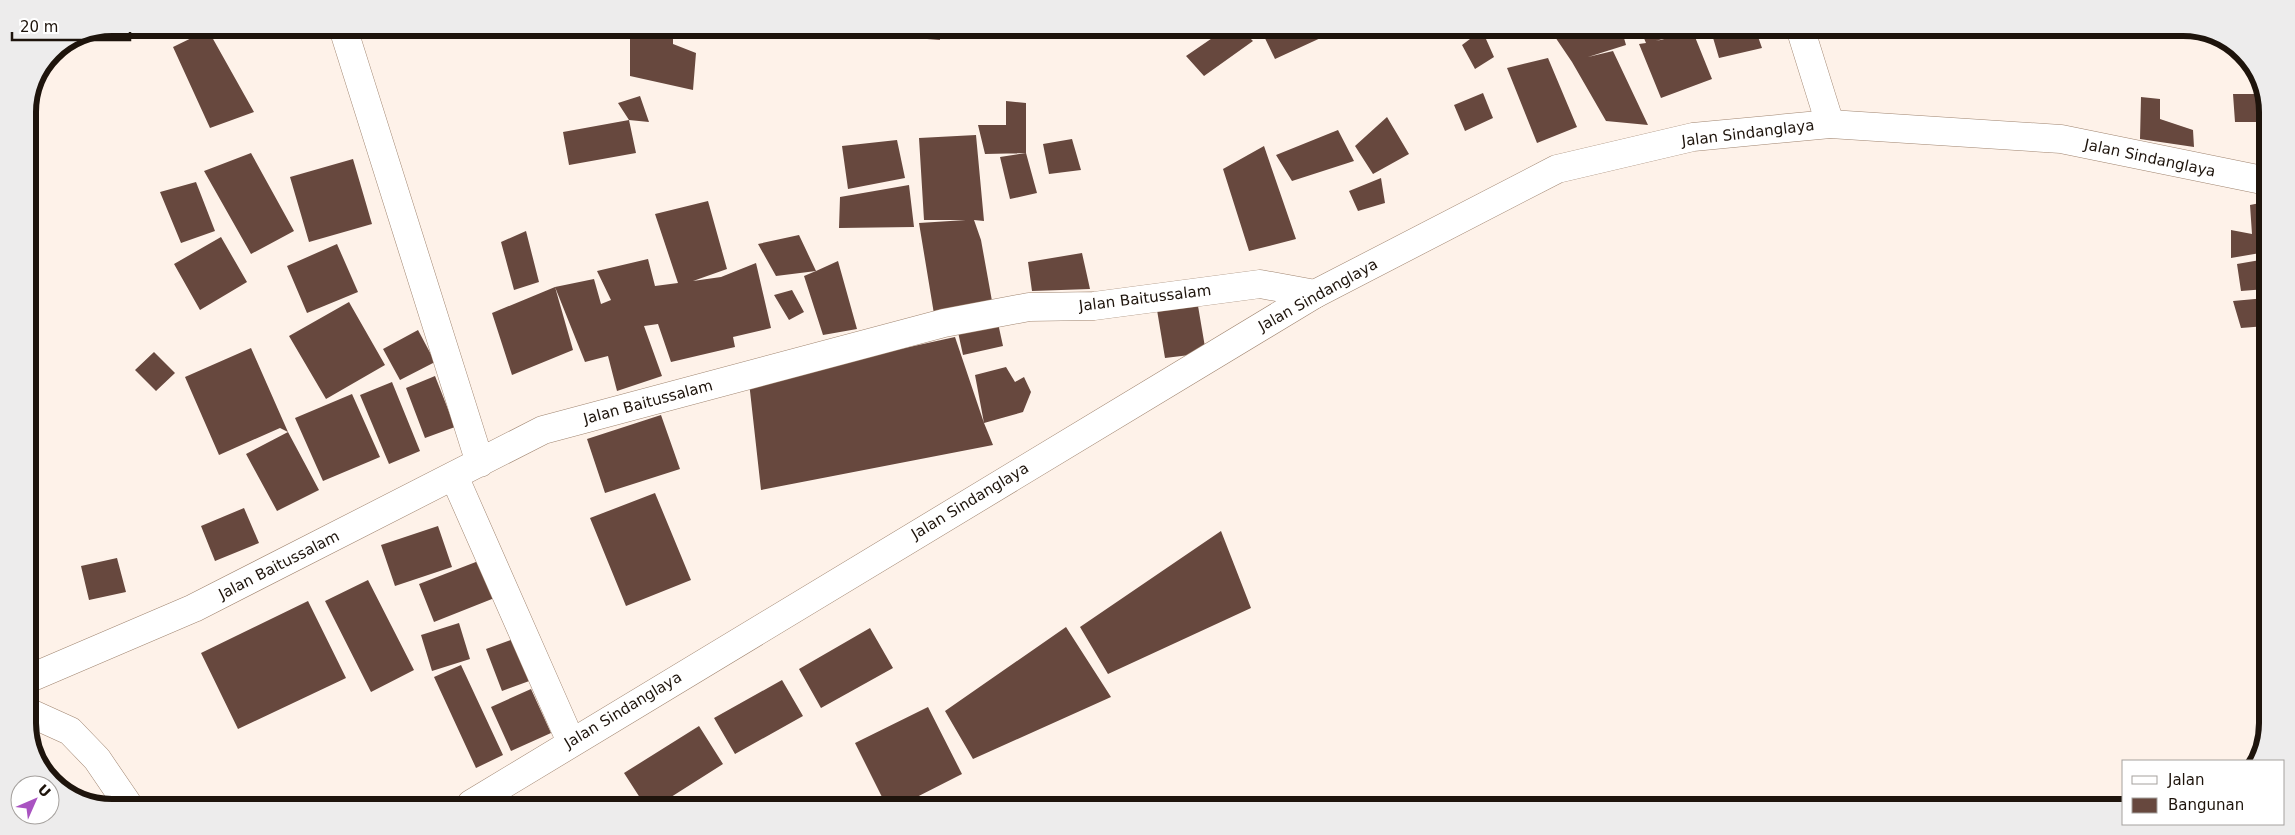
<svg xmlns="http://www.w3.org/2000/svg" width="2295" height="835" font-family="'DejaVu Sans',sans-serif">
	<rect width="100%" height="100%" fill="#fef2e9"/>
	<!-- building -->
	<path fill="#67483e" d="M630,29H673V44L696,53L693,90L630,76Z
		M888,29H939L940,40L888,36Z
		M208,30L254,112L210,128L173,47Z
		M1224,30H1242L1253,41L1204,76L1186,56Z
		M1261,30H1338L1275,59Z
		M1482,30L1494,57L1475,69L1462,45Z
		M1551,31H1622L1626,45L1588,57L1613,51L1648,125L1606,121L1572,62Z
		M1641,31H1687L1656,41L1693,32L1712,79L1661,98L1639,44L1646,43Z
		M1711,31H1756L1762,48L1719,58Z
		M1548,58L1577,127L1537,143L1507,68Z
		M1483,93L1493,118L1465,131L1454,105Z
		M2233,94H2262L2258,122H2235Z
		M640,96L649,122L629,120L636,153L569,165L563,132L629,120L618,103Z
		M2141,97L2160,99V119L2193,130L2194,147L2140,139Z
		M1006,101L1026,103V153L985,154L978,125H1006Z
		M1387,117L1409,154L1373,174L1355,146Z
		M1338,130L1354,161L1292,181L1276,155Z
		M976,135L984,221L974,220L981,240L992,301L934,314L919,223L966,220H924L919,138Z
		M1072,139L1081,170L1049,174L1043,144Z
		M897,140L905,178L848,189L842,146Z
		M1264,146L1296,239L1249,251L1223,169Z
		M251,153L294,231L251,254L204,171Z
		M1026,153L1037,193L1010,199L1000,157Z
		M353,159L372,224L309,242L290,177Z
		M1381,178L1385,203L1358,211L1349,191Z
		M196,182L215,231L181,243L160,192Z
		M909,185L914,227L839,228L840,197Z
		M708,201L727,269L693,281L721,277L756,263L771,328L733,337L735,347L671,362L658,324L644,326L662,376L617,391L608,356L585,362L555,287L573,350L512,375L492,313L555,287L594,279L601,304L611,300L597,271L648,259L655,286L678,283L655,214Z
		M2265,202L2267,210L2266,252L2231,258V230L2252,234L2250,205Z
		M526,231L539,282L514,290L501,242Z
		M799,235L816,271L838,261L857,329L823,335L804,276L816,271L776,276L758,244Z
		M221,237L247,282L200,310L174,264Z
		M337,244L358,292L307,313L287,266Z
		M1082,253L1090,289L1032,291L1028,262Z
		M2266,259V289L2241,291L2237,264Z
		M792,290L804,312L789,320L774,295Z
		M2266,298V326L2241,328L2233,301Z
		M1197,300L1206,353L1165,358L1156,304Z
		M349,302L385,365L326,399L289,336Z
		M996,314L1003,346L963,355L956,323Z
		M418,330L435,362L400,380L383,349Z
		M955,337L984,423L975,375L1006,367L1015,382L1024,377L1031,392L1023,412L984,423L993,445L761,490L749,382Z
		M251,348L288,432L280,428L219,455L185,377Z
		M154,352L175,373L156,391L135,370Z
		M435,376L455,427L425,438L406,388Z
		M392,382L420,451L389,464L360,395Z
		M352,394L380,457L323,481L295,418Z
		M661,415L680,469L605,493L587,439Z
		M288,432L319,490L277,511L246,454Z
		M655,493L691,580L626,606L590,518Z
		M244,508L259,543L215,561L201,526Z
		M438,526L452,567L395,586L381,545Z
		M1221,531L1251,608L1108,674L1080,627Z
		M117,558L126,592L89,600L81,566Z
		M481,560L497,597L434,622L419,584Z
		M368,580L414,670L371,692L325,601Z
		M308,601L346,678L238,729L201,653Z
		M459,623L470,659L432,671L421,635Z
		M1066,627L1111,697L973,759L945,711Z
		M870,628L893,668L821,708L799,669Z
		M516,638L532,680L502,691L486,649Z
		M461,665L503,755L476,768L434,677Z
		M782,680L803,716L735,754L714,718Z
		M531,689L551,733L511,751L491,707Z
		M928,707L962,774L901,805H886L855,743Z
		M699,726L723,764L660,804H644L624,773Z"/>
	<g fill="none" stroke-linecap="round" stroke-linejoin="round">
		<!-- street casing -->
		<g stroke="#a08570" stroke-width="29">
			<path id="street" d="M343,28L480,463
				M1801,31L1830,124
				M454,476L571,742
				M28,679L194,608L543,430L944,323L1029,307L1094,306L1260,284L1315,294
				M28,712L70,731L97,759L127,803"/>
		</g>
		<!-- secondary casing -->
		<g stroke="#a08570" stroke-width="29">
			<path id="secondary" d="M471,804L1315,294L1557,169L1693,137L1830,124L2061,139L2267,181"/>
		</g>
		<!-- street -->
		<use href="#street" stroke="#fff" stroke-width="28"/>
		<!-- secondary -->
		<use href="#secondary" stroke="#fff" stroke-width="28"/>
	</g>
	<g text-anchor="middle" stroke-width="5" stroke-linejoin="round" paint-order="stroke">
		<!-- street labels -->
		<g font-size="15" fill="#1e140c" stroke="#fff">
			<text transform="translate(1748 133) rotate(-7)" y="5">Jalan Sindanglaya</text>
			<text transform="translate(2150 158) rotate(12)" y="5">Jalan Sindanglaya</text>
			<text transform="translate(1318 295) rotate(-29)" y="5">Jalan Sindanglaya</text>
			<text transform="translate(1145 298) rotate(-7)" y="5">Jalan Baitussalam</text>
			<text transform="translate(648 402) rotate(-15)" y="5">Jalan Baitussalam</text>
			<text transform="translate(970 501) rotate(-31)" y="5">Jalan Sindanglaya</text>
			<text transform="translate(279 565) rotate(-27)" y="5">Jalan Baitussalam</text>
			<text transform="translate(623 710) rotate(-31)" y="5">Jalan Sindanglaya</text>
		</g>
	</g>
	<!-- crop -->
	<path d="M0 0H2295V835H0ZM112 36H2183A76 76 0 0 1 2259 112V723A76 76 0 0 1 2183 799H112A76 76 0 0 1 36 723V112A76 76 0 0 1 112 36Z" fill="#edecec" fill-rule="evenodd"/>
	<path fill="none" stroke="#1e140c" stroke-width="6" d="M112 36H2183A76 76 0 0 1 2259 112V723A76 76 0 0 1 2183 799H112A76 76 0 0 1 36 723V112A76 76 0 0 1 112 36Z"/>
	<!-- legend -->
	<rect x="2122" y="760" width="162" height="65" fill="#ffffff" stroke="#a5a19e"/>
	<rect x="2132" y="776" width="25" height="8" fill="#ffffff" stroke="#a5a19e"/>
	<text x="2168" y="785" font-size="15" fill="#1e140c">Jalan</text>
	<rect x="2132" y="798" width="25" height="15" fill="#67483e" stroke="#a5a19e"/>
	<text x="2168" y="810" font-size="15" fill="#1e140c">Bangunan</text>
	<!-- north arrow -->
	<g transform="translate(35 800) rotate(45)"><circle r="24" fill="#ffffff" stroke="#a5a19e"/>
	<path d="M0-4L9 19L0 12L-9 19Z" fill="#a953c1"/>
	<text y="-8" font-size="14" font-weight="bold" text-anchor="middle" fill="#1e140c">U</text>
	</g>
	<!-- scale -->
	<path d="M12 32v8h118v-8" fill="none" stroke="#1e140c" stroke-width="2.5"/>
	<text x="20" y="32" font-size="15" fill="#1e140c" stroke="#ffffff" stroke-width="4" paint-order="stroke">20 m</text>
</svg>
